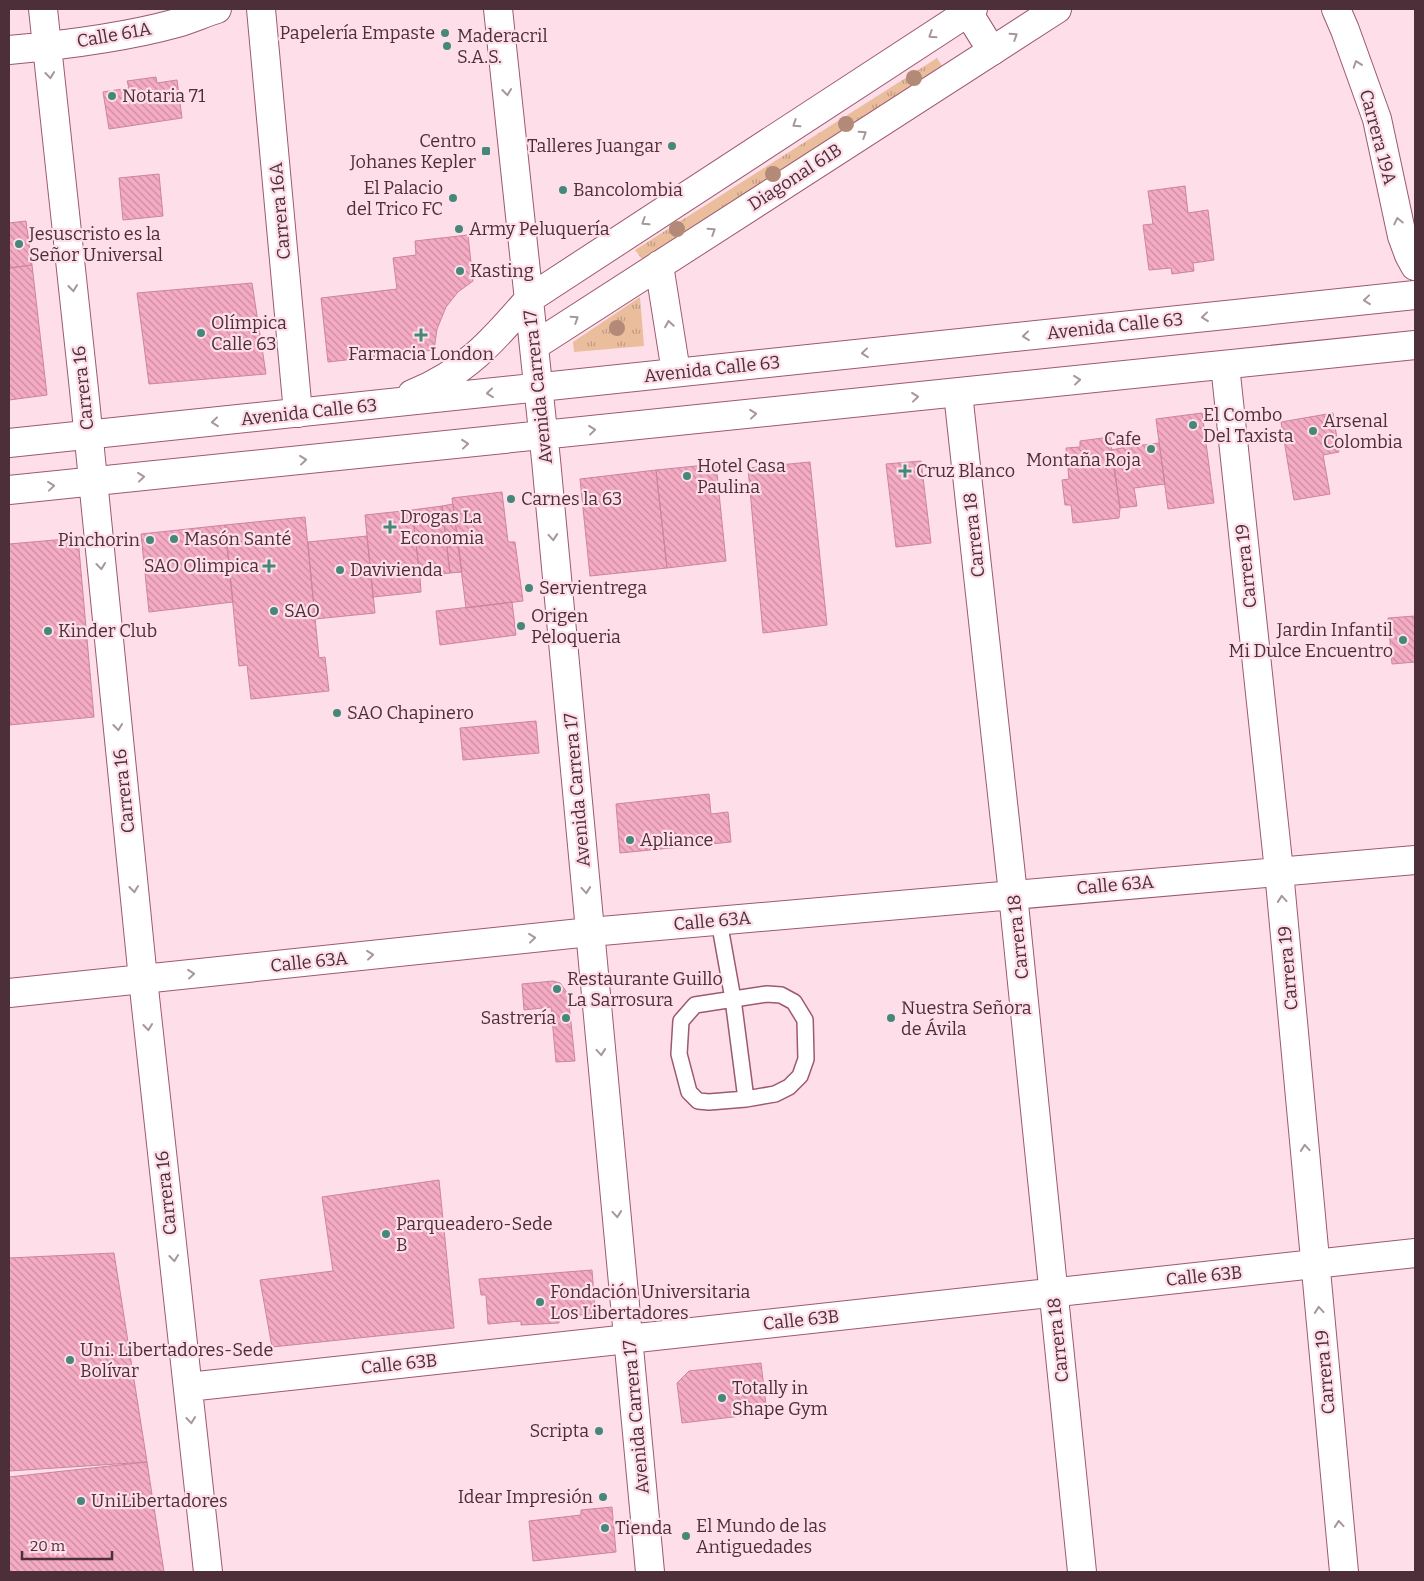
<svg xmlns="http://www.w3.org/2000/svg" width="1424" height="1581" font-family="Bitter,serif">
	<defs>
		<pattern id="grass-tufts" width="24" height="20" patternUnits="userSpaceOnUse" patternTransform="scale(1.25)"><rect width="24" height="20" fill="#eabe9d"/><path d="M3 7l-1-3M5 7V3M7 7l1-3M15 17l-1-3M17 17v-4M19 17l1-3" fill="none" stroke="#c09b81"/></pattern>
		<pattern id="building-back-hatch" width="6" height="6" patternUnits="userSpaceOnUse" patternTransform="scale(1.25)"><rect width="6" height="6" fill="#f5abc4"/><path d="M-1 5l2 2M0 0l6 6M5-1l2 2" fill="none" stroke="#c98ca0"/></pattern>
	</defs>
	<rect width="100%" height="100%" fill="#fedee8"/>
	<!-- grass -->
	<path fill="url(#grass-tufts)" d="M937,58L942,66L642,259L635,250Z
		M640,297L644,346L574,352L573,342Z"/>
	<!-- building -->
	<path fill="url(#building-back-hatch)" stroke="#cc859d" d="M156,77L157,83L177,80L182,118L109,129L103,92L129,88L127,81Z
		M159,174L163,216L123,220L119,178Z
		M1185,186L1188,213L1208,210L1214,260L1193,263L1194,271L1172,274L1171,268L1149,270L1143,225L1153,224L1148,191Z
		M26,221L32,265L9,268V223Z
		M468,235L473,281L458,292L446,307L437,329L434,350L328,362L321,298L397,289L393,258L416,255L415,241Z
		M32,265L47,395L9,400V268Z
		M252,283L266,374L149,384L137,293Z
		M1202,413L1214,503L1168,509L1156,419Z
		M1333,413L1339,452L1323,455L1330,494L1294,500L1281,422Z
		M1110,437L1120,508L1119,518L1073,523L1071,505H1065L1062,480L1069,479L1066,448L1080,447V441Z
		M1137,440L1143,445L1159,443L1165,484L1134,488L1137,506L1120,508L1111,450L1122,448L1125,443Z
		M921,461L931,543L896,547L886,464Z
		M810,462L827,625L763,633L748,468Z
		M716,464L726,561L667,568L656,470Z
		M656,470L667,568L590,576L580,479Z
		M502,492L508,542H515L523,601L466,608L452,498Z
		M453,504L462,572L450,573L442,506Z
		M442,506L450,573L420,577L412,510Z
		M412,510L420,577L421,592L373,597L365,515Z
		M305,517L319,658L325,657L329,691L251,699L247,665L239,666L225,525Z
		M225,525L233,602L149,612L141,534Z
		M367,536L375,613L315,619L308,542Z
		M78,538L94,717L9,725V544Z
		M512,602L516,635L440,645L436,611Z
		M1415,616V662L1392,664L1388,618Z
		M536,721L539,753L463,760L460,728Z
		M709,794L711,814L728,812L731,842L620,853L616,804Z
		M553,981L560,983L568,994L575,1061L556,1062L551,1007L524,1010L522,984Z
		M439,1180L454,1328L272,1347L260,1280L333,1271L322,1197Z
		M114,1253L147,1462L9,1471V1258Z
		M592,1270L595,1309L591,1314L559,1317V1323L521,1325V1321L488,1324L486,1295H481L479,1279Z
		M761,1363L767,1413L682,1423L677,1383L689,1371Z
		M147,1462L164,1572H9V1477Z
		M612,1507L616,1552L533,1561L529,1521L581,1515V1510Z"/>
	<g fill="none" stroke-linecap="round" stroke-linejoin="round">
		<!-- lane casing -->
		<g stroke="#9c5971" stroke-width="18">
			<path id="lane" d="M719,921L733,999L746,1099
				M767,994L781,995L794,1002L805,1020L806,1059L800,1076L789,1087L775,1094L746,1099L709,1102L698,1101L689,1092L679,1054L681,1021L695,1005Z"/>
		</g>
		<!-- street casing -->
		<g stroke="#9c5971" stroke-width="30">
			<path id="street" d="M43,9L84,390L143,979L208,1572
				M261,9L298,413
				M966,9L992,51
				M9,50C65,45 123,38 177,23C191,19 204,13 217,9
				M1225,365L1279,871L1344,1572
				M958,393L1013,894L1082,1572
				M9,993L590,932L1415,860
				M188,1387L1415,1253"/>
		</g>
		<!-- secondary casing -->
		<g stroke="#9c5971" stroke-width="30">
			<path id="secondary" d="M498,9L546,460L650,1572
				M1336,9L1345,30L1377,119L1402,236L1409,255L1415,266
				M659,265L676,372
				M534,346L1057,9
				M412,394C464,374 494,340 529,299L973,9
				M9,443L1415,295
				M9,490L1415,345"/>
		</g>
		<!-- lane -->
		<use href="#lane" stroke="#fff" stroke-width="15"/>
		<!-- street -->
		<use href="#street" stroke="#fff" stroke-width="28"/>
		<!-- secondary -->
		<use href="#secondary" stroke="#fff" stroke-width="28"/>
	</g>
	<!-- trees -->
	<g fill="#b38a77">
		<circle cx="914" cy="78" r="8"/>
		<circle cx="846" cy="124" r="8"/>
		<circle cx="773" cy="174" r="8"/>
		<circle cx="677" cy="229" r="8"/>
		<circle cx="617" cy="328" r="8"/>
	</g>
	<!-- one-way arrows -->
	<defs><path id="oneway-chevron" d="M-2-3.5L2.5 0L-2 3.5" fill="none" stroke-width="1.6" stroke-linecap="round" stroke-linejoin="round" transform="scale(1.25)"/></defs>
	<g stroke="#a6979c">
		<use href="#oneway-chevron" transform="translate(932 35) rotate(147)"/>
		<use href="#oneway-chevron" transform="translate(1014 36) rotate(-33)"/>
		<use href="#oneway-chevron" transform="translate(1357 64) rotate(-109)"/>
		<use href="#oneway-chevron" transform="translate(50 75) rotate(84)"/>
		<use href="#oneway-chevron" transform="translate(507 92) rotate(84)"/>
		<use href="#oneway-chevron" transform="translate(796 124) rotate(147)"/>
		<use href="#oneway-chevron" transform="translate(863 134) rotate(-33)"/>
		<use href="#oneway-chevron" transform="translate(1398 221) rotate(-102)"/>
		<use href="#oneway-chevron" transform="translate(645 222) rotate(147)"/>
		<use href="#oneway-chevron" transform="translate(712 231) rotate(-33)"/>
		<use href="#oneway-chevron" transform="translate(73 288) rotate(84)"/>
		<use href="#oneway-chevron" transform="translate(1367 300) rotate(174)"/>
		<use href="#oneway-chevron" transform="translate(1205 317) rotate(174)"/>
		<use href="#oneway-chevron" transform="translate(575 319) rotate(-33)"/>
		<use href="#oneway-chevron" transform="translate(669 324) rotate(-99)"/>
		<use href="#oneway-chevron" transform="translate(1026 336) rotate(174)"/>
		<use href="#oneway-chevron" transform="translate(865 353) rotate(174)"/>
		<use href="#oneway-chevron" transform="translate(1077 380) rotate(-6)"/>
		<use href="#oneway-chevron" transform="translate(490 393) rotate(174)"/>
		<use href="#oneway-chevron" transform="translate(915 397) rotate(-6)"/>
		<use href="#oneway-chevron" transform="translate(753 414) rotate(-6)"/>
		<use href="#oneway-chevron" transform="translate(215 422) rotate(174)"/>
		<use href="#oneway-chevron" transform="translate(592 430) rotate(-6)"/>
		<use href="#oneway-chevron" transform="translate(465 444) rotate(-6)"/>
		<use href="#oneway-chevron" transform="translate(303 460) rotate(-6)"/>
		<use href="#oneway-chevron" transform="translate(141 477) rotate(-6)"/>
		<use href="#oneway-chevron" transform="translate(51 486) rotate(-6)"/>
		<use href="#oneway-chevron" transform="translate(553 537) rotate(85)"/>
		<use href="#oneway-chevron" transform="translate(101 566) rotate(84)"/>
		<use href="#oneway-chevron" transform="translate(118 727) rotate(84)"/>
		<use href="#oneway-chevron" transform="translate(134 889) rotate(84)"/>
		<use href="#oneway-chevron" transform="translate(586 890) rotate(85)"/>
		<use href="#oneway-chevron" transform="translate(1282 899) rotate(-95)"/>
		<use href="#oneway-chevron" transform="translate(532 938) rotate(-6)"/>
		<use href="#oneway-chevron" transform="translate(370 955) rotate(-6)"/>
		<use href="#oneway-chevron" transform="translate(191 974) rotate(-6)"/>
		<use href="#oneway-chevron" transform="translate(148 1027) rotate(84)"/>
		<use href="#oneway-chevron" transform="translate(601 1052) rotate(85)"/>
		<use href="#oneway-chevron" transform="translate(1305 1148) rotate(-95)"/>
		<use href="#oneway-chevron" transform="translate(617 1214) rotate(85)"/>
		<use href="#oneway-chevron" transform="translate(174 1258) rotate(84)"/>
		<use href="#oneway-chevron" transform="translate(1319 1310) rotate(-95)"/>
		<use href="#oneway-chevron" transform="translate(191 1420) rotate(84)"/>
		<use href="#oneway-chevron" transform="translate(1339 1524) rotate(-95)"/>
	</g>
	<!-- markers -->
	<g fill="#458779" stroke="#fedee8" stroke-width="2">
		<circle cx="445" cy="33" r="5"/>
		<circle cx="447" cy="46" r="5"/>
		<circle cx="112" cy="96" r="5"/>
		<circle cx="672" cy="146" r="5"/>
		<rect x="481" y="146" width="10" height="10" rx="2.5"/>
		<circle cx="563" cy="190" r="5"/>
		<circle cx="453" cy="198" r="5"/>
		<circle cx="459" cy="229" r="5"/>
		<circle cx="19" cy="244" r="5"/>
		<circle cx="460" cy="271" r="5"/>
		<circle cx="201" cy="333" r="5"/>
		<path d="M418.5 327.5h5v5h5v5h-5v5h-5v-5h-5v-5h5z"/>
		<circle cx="1193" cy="425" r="5"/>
		<circle cx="1313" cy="431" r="5"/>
		<circle cx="1151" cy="449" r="5"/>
		<path d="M902.5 463.5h5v5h5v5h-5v5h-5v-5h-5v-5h5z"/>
		<circle cx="687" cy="476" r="5"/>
		<circle cx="511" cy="499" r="5"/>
		<path d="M387.5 519.5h5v5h5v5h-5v5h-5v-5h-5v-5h5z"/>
		<circle cx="174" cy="539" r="5"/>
		<circle cx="150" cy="540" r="5"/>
		<path d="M266.5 558.5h5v5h5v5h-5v5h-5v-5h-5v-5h5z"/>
		<circle cx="340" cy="570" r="5"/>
		<circle cx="529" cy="588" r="5"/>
		<circle cx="274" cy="611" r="5"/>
		<circle cx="521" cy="626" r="5"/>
		<circle cx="48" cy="631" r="5"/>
		<circle cx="1403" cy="640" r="5"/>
		<circle cx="337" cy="713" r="5"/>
		<circle cx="630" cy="840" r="5"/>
		<circle cx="557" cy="989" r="5"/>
		<circle cx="566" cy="1018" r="5"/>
		<circle cx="891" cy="1018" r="5"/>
		<circle cx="386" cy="1234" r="5"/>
		<circle cx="540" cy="1302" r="5"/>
		<circle cx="70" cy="1360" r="5"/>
		<circle cx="722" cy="1398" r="5"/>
		<circle cx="599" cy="1431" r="5"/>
		<circle cx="603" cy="1497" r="5"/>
		<circle cx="81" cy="1501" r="5"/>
		<circle cx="605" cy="1528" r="5"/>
		<circle cx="686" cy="1536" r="5"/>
	</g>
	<g text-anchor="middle" stroke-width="4.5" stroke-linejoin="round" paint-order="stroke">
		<!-- poi labels -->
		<g font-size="18" fill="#4d2f39" stroke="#fedee8" text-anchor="start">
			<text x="435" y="39" text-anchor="end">Papelería Empaste</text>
			<text x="457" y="42">Maderacril<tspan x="457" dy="21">S.A.S.</tspan></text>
			<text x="122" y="102">Notaria 71</text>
			<text x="476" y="147" text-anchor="end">Centro<tspan x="476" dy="21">Johanes Kepler</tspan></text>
			<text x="662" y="152" text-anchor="end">Talleres Juangar</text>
			<text x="443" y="194" text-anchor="end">El Palacio<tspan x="443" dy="21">del Trico FC</tspan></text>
			<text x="573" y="196">Bancolombia</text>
			<text x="469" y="235">Army Peluquería</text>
			<text x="29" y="240">Jesuscristo es la<tspan x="29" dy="21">Señor Universal</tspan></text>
			<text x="470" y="277">Kasting</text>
			<text x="211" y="329">Olímpica<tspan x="211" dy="21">Calle 63</tspan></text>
			<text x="421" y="360" text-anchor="middle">Farmacia London</text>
			<text x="1203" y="421">El Combo<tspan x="1203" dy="21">Del Taxista</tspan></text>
			<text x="1323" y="427">Arsenal<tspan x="1323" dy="21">Colombia</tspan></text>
			<text x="1141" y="445" text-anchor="end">Cafe<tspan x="1141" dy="21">Montaña Roja</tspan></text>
			<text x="697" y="472">Hotel Casa<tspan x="697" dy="21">Paulina</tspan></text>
			<text x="916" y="477">Cruz Blanco</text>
			<text x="521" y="505">Carnes la 63</text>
			<text x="400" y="523">Drogas La<tspan x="400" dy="21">Economia</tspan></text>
			<text x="184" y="545">Masón Santé</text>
			<text x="140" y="546" text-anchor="end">Pinchorin</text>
			<text x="259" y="572" text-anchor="end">SAO Olimpica</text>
			<text x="350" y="576">Davivienda</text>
			<text x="539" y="594">Servientrega</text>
			<text x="284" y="617">SAO</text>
			<text x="531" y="622">Origen<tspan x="531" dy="21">Peloqueria</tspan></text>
			<text x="1393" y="636" text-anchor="end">Jardin Infantil<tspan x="1393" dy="21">Mi Dulce Encuentro</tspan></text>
			<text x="58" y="637">Kinder Club</text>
			<text x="347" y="719">SAO Chapinero</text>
			<text x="640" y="846">Apliance</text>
			<text x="567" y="985">Restaurante Guillo<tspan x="567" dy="21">La Sarrosura</tspan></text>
			<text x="901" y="1014">Nuestra Señora<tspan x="901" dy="21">de Ávila</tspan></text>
			<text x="556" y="1024" text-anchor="end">Sastrería</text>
			<text x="396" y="1230">Parqueadero-Sede<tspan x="396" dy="21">B</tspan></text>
			<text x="550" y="1298">Fondación Universitaria<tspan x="550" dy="21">Los Libertadores</tspan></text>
			<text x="80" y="1356">Uni. Libertadores-Sede<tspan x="80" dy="21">Bolívar</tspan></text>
			<text x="732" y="1394">Totally in<tspan x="732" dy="21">Shape Gym</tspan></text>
			<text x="589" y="1437" text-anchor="end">Scripta</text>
			<text x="593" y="1503" text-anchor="end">Idear Impresión</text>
			<text x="91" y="1507">UniLibertadores</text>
			<text x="696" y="1532">El Mundo de las<tspan x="696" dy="21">Antiguedades</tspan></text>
			<text x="615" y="1534">Tienda</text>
		</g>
		<!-- street labels -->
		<g font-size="18" fill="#4d2f39" stroke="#fedee8">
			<text transform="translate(114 35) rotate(-10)" y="6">Calle 61A</text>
			<text transform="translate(1378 137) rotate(75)" y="6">Carrera 19A</text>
			<text transform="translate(795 177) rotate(-33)" y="6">Diagonal 61B</text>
			<text transform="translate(280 211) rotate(-95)" y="6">Carrera 16A</text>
			<text transform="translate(1115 326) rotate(-6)" y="6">Avenida Calle 63</text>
			<text transform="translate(712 369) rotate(-6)" y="6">Avenida Calle 63</text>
			<text transform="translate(538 387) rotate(-96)" y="6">Avenida Carrera 17</text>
			<text transform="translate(83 388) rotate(-96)" y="6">Carrera 16</text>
			<text transform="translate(309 412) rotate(-6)" y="6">Avenida Calle 63</text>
			<text transform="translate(974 535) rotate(-96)" y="6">Carrera 18</text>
			<text transform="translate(1246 566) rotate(-96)" y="6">Carrera 19</text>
			<text transform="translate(577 790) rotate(-95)" y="6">Avenida Carrera 17</text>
			<text transform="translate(124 791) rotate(-96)" y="6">Carrera 16</text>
			<text transform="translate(1115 885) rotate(-5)" y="6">Calle 63A</text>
			<text transform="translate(712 921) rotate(-5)" y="6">Calle 63A</text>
			<text transform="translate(1018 937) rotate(-96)" y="6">Carrera 18</text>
			<text transform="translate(309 962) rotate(-6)" y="6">Calle 63A</text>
			<text transform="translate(1288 968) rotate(-95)" y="6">Carrera 19</text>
			<text transform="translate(166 1193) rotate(-96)" y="6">Carrera 16</text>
			<text transform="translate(1204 1276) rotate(-6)" y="6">Calle 63B</text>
			<text transform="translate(801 1320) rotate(-6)" y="6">Calle 63B</text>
			<text transform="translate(1058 1340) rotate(-96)" y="6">Carrera 18</text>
			<text transform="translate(399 1364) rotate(-6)" y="6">Calle 63B</text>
			<text transform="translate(1325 1372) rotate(-95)" y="6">Carrera 19</text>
			<text transform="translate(636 1417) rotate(-95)" y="6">Avenida Carrera 17</text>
		</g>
	</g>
	<!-- border -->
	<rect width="1424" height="1581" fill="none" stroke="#4d2f39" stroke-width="20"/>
	<!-- scale -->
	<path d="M22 1551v8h90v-8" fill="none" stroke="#4d2f39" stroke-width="2.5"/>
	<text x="30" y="1551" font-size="15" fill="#4d2f39" stroke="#fedee8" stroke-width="4" paint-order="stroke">20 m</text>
</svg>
